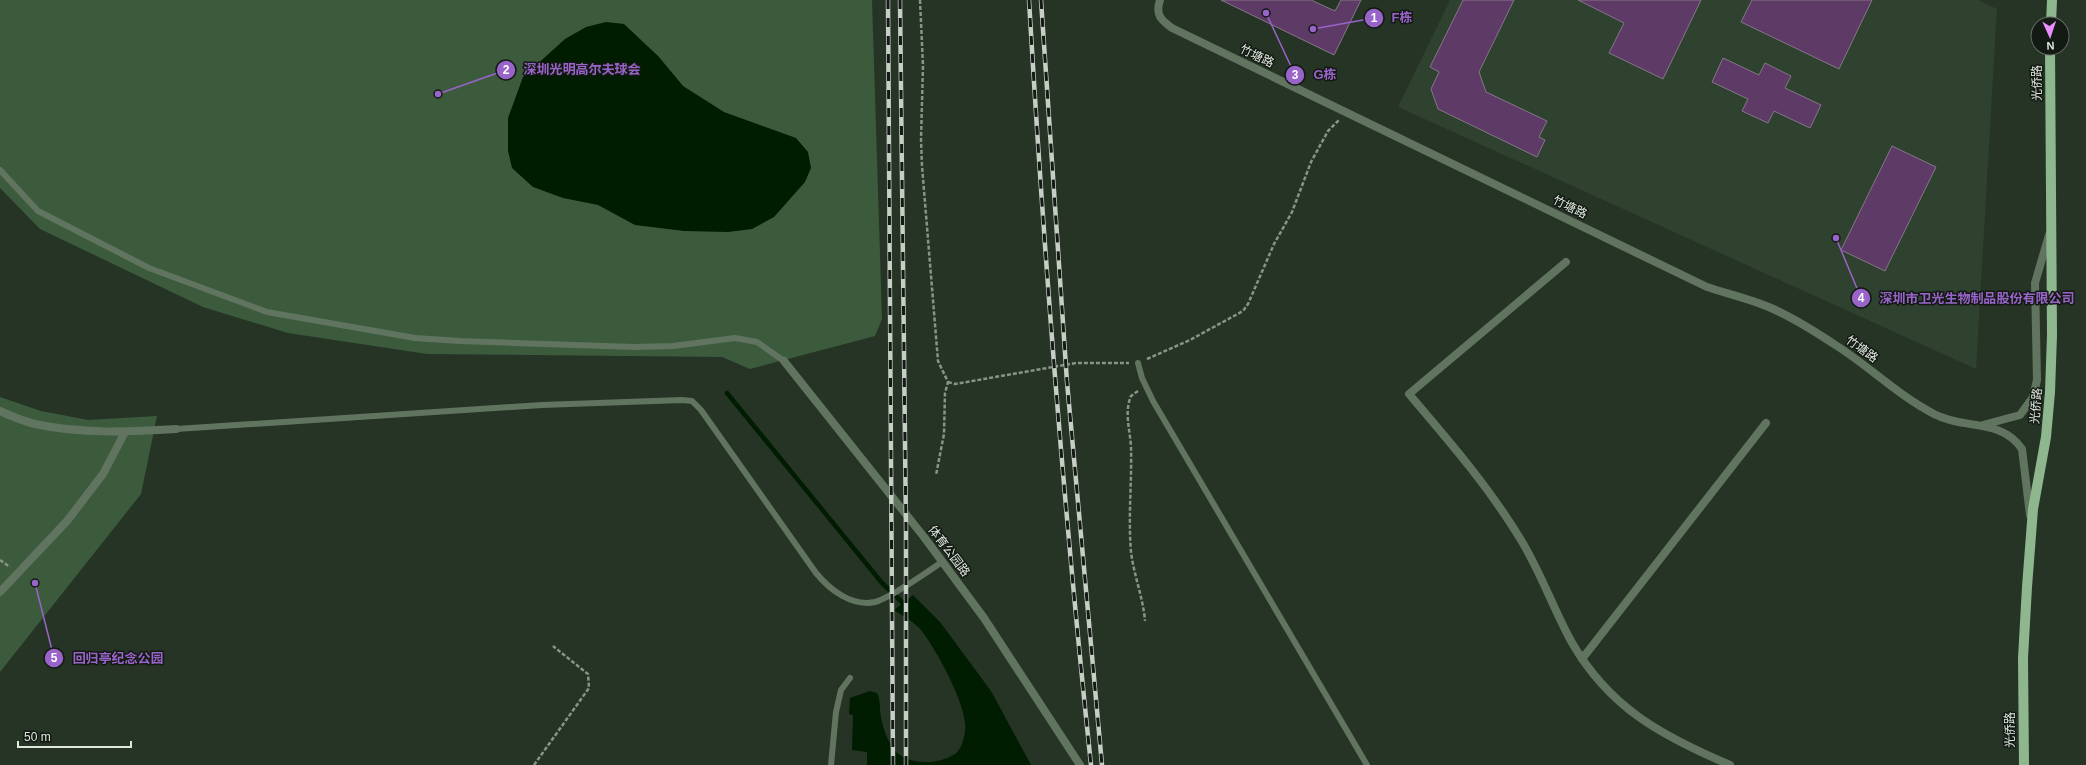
<svg xmlns="http://www.w3.org/2000/svg" width="2086" height="765" font-family="Arial,'Noto Sans SC',sans-serif">
	<rect width="100%" height="100%" fill="#263426"/>
	<!-- built -->
	<path fill="#2f412f" d="M1450,0H1978L1997,9L1976,369L1398,107Z"/>
	<!-- green -->
	<path fill="#3c5b3d" d="M0,0H872L882,319L875,336L750,369L722,357L427,354L288,333L203,307L40,229L0,188Z
		M0,397L41,411L88,420L157,416L141,494L0,672Z"/>
	<!-- water -->
	<path fill="#001c01" d="M606,22L624,24L659,57L683,86L724,112L796,138L808,152L811,168L805,182L774,217L752,229L728,232L684,231L635,225L598,205L563,198L533,187L512,168L508,151V118L523,77L565,39L586,27Z
		M913,595L940,622L991,691L1031,765H867V752L852,750L853,715L849,714L850,698L870,691L877,693C881,700 879,708 881,716C882,727 889,744 896,752C910,765 939,765 955,754C961,750 964,739 965,732C969,708 936,649 921,630C914,622 903,616 894,610Z"/>
	<g fill="none" stroke-linecap="round" stroke-linejoin="round">
		<!-- stream -->
		<path stroke="#001c01" stroke-width="4.5" d="M727,393L882,583L903,603"/>
	</g>
	<!-- building -->
	<path fill="#5e3a66" stroke="#857788" d="M1221,0H1311L1335,11L1341,0H1361L1334,55Z
		M1463,0H1514L1479,72L1486,92L1547,121L1539,137L1545,140L1537,157L1438,109L1431,89L1439,72L1430,67Z
		M1578,0H1701L1663,79L1609,53L1624,23Z
		M1752,0H1872L1839,69L1741,22Z
		M1723,58L1759,75L1765,63L1791,76L1785,88L1821,105L1810,128L1774,111L1768,123L1742,111L1748,99L1712,82Z
		M1892,146L1936,167L1885,271L1841,250Z"/>
	<g fill="none" stroke-linecap="round" stroke-linejoin="round">
		<!-- path -->
		<path stroke="#889488" stroke-width="2.5" stroke-dasharray="4 2" stroke-linecap="butt" d="M920,0L923,66L921,139L922,166L938,361L948,382L945,393L944,434L936,475
			M1147,359L1190,340L1243,311L1248,304L1274,244L1292,212L1311,162L1328,131L1339,120
			M948,382L955,384L1076,363H1129
			M1138,391L1131,396C1124,413 1130,429 1131,447C1132,482 1128,517 1131,552C1134,576 1143,597 1145,621
			M0,560L10,567
			M534,765L589,688L588,674L553,646"/>
		<!-- service -->
		<path stroke="#607460" stroke-width="6" d="M0,170L38,211L149,268L267,312L415,338L460,341L634,347L673,346L735,338L757,342L784,361
			M1138,363L1142,378L1153,401L1367,765
			M176,429L542,405L682,400L692,401L701,410L816,573C830,590 852,607 875,602C891,598 927,572 942,562
			M831,765L836,712L841,690L850,678"/>
		<!-- pedestrian -->
		<path stroke="#607460" stroke-width="8" d="M0,411C11,416 23,421 35,424C81,434 130,432 176,429
			M0,592L67,521L103,474L125,432"/>
		<!-- minor -->
		<path stroke="#607460" stroke-width="8" d="M1160,0C1155,15 1161,20 1172,28L1707,287C1728,294 1751,299 1771,308C1794,318 1816,332 1837,346C1870,367 1899,396 1934,414C1964,430 2001,418 2022,449L2030,515
			M1566,262L1409,394C1449,441 1489,487 1521,540C1541,573 1553,608 1571,641C1609,708 1662,736 1730,765
			M784,361L924,537L984,618L1080,765
			M1983,425L2020,415L2033,397L2037,380L2035,283L2049,235
			M1582,659L1766,423"/>
		<!-- primary -->
		<path stroke="#8fb78f" stroke-width="10" d="M2051,24L2052,0
			M2024,765L2023,658L2027,587L2033,509L2046,437L2050,392L2052,335L2050,48"/>
		<!-- rail casing -->
		<g stroke="#c5cfc5" stroke-width="4.5">
			<path id="rail" d="M888,0L893,765
				M900,0L906,529V765
				M1029,0C1044,256 1064,510 1091,765
				M1041,0L1067,382L1102,765"/>
		</g>
		<!-- rail -->
		<use href="#rail" stroke="#131913" stroke-width="3" stroke-dasharray="9" stroke-linecap="butt"/>
	</g>
	<g text-anchor="middle" stroke-width="3" stroke-linejoin="round" paint-order="stroke">
		<!-- street labels -->
		<g font-size="12" fill="#dfe8df" stroke="#131913">
			<text transform="translate(1257 56) rotate(26)" y="4">竹塘路</text>
			<text transform="translate(2037 83) rotate(-90)" y="4">光侨路</text>
			<text transform="translate(1570 207) rotate(26)" y="4">竹塘路</text>
			<text transform="translate(1862 349) rotate(36)" y="4">竹塘路</text>
			<text transform="translate(2036 406) rotate(-85)" y="4">光侨路</text>
			<text transform="translate(949 551) rotate(53)" y="4">体育公园路</text>
			<text transform="translate(2010 730) rotate(-90)" y="4">光侨路</text>
		</g>
	</g>
	<!-- callouts -->
	<path fill="none" stroke="#9964c9" stroke-width="1.5" d="M1313 29L1374 18M438 94L506 70M1266 13L1295 75M1836 238L1861 298M35 583L54 658"/>
	<g fill="#9964c9" stroke="#131913" stroke-width="1.5">
		<circle cx="1313" cy="29" r="4"/>
		<circle cx="438" cy="94" r="4"/>
		<circle cx="1266" cy="13" r="4"/>
		<circle cx="1836" cy="238" r="4"/>
		<circle cx="35" cy="583" r="4"/>
		<circle cx="1374" cy="18" r="10"/>
		<circle cx="506" cy="70" r="10"/>
		<circle cx="1295" cy="75" r="10"/>
		<circle cx="1861" cy="298" r="10"/>
		<circle cx="54" cy="658" r="10"/>
	</g>
	<g font-size="12" text-anchor="middle" font-weight="bold" fill="#fff">
		<text x="1374" y="22">1</text>
		<text x="506" y="74">2</text>
		<text x="1295" y="79">3</text>
		<text x="1861" y="302">4</text>
		<text x="54" y="662">5</text>
	</g>
	<g font-size="13" text-anchor="middle" font-weight="bold" fill="#9964c9" stroke="#131913" stroke-width="3" stroke-linejoin="round" paint-order="stroke">
		<text x="1402" y="22">F栋</text>
		<text x="582" y="74">深圳光明高尔夫球会</text>
		<text x="1325" y="79">G栋</text>
		<text x="1977" y="303">深圳市卫光生物制品股份有限公司</text>
		<text x="118" y="663">回归亭纪念公园</text>
	</g>
	<!-- north arrow -->
	<g transform="translate(2050 36) rotate(177)"><circle r="19" fill="#131913" stroke="#656c65"/>
	<path d="M0-3L7 15L0 10L-7 15Z" fill="#ea8dfd"/>
	<text y="-6" font-size="11" font-weight="bold" text-anchor="middle" fill="#dfe8df">N</text>
	</g>
	<!-- scale -->
	<path d="M18 741v6h113v-6" fill="none" stroke="#dfe8df" stroke-width="2"/>
	<text x="24" y="741" font-size="12" fill="#dfe8df" stroke="#131913" stroke-width="3" paint-order="stroke">50 m</text>
</svg>
